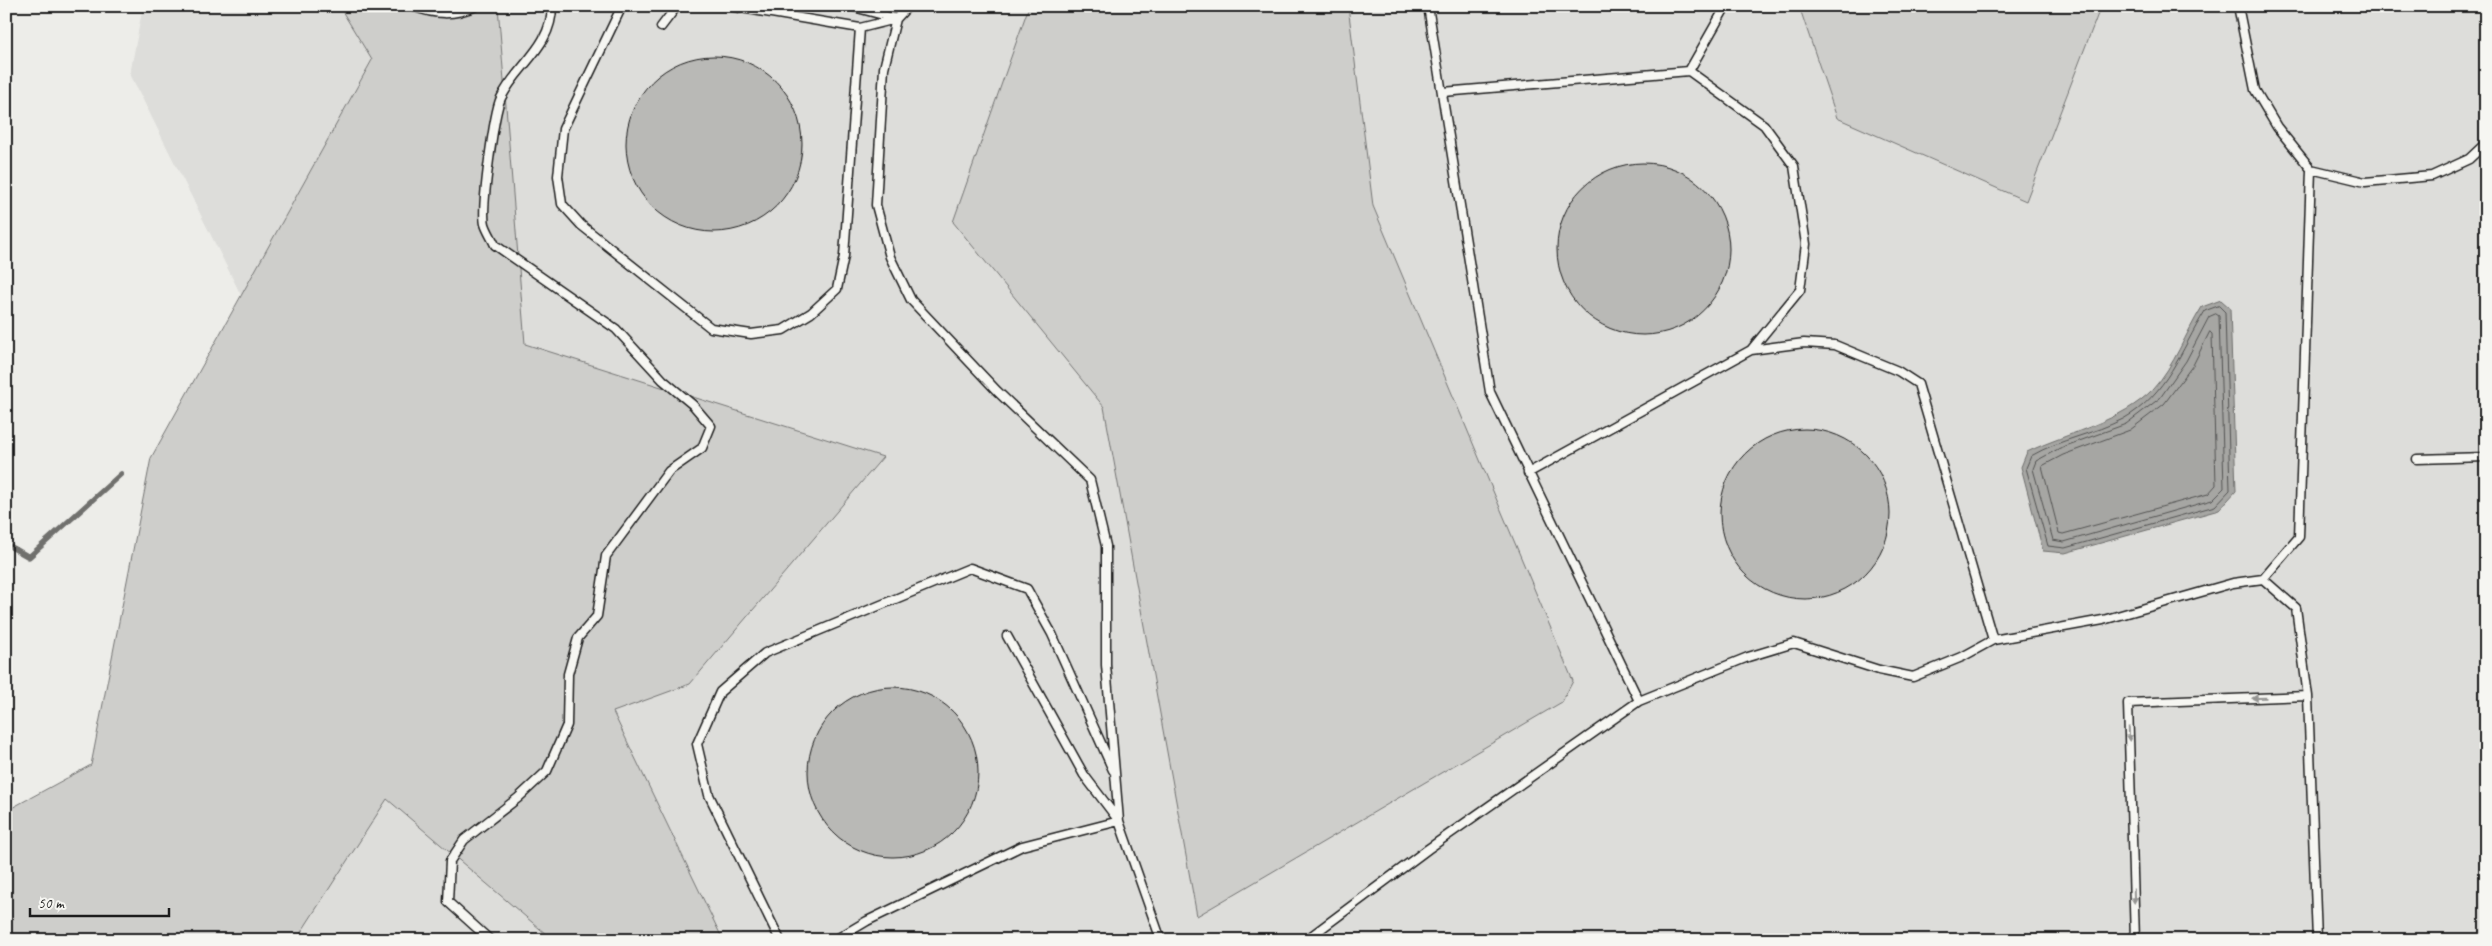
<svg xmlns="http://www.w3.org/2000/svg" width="2492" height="946" font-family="Caveat,sans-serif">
	<rect width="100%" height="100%" fill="#edede9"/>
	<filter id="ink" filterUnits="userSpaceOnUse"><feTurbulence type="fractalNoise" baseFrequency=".02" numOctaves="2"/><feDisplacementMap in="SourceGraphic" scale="10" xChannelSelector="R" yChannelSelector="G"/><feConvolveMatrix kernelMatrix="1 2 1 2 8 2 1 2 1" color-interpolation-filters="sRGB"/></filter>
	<g filter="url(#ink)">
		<!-- built -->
		<path fill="#ddddda" d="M143,6H2486V940H194L370,552L130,74Z"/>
		<!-- green -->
		<path fill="#cececb" stroke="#757574" d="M339,6H498L525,344L883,457L690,684L613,712L723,940H553L387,799L296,940H6V811L91,765L151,458L372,60Z
			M1029,6H1348L1373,206L1573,681L1562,702L1197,916L1104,407L953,222Z
			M1799,6H2101L2026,201L1837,118Z"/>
		<!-- water -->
		<path fill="#a6a6a3" stroke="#6f6f6d" d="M2221,300L2230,308L2236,491L2219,510L2065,553L2043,551L2021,467L2027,452C2067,433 2123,421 2153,389C2175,365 2185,334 2202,307Z"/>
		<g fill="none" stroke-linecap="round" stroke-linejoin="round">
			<!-- shore -->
			<path stroke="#535352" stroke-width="1" d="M2219,306L2225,312L2230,490L2215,506L2065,548L2048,546L2026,468L2031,456C2060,439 2094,434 2123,419C2168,394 2180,351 2205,311Z
				M2216,314L2219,316L2224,488L2212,500L2064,542L2053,540L2033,469L2036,461L2060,448L2126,424L2160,398L2186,361L2209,317Z
				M2210,332L2212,334L2216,485L2208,494L2063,534L2059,533L2042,466L2063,455L2130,430L2164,404L2193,365Z"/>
			<!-- stream -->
			<path stroke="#6f6f6d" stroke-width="5.5" d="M6,544L29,557L121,474"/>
		</g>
		<!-- building -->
		<path fill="#b9b9b6" stroke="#1c1c1c" d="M626 144a88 88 0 1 1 176 0a88 88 0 1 1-176 0Z
			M1557 249a86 86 0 1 1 172 0a86 86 0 1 1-172 0Z
			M1720 514a85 85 0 1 1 170 0a85 85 0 1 1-170 0Z
			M808 772a85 85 0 1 1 170 0a85 85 0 1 1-170 0Z"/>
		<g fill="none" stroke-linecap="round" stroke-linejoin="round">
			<!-- service casing -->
			<g stroke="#1c1c1c" stroke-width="11">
				<path id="service" d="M412,6C435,15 454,16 476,6
					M622,6L563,129L558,176L562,204L581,225L711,328L751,334L783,330L811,313L837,289L844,256L860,28L896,19
					M729,6L860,28
					M850,6L894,18
					M908,6L896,19L884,68L876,205L890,257L911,300L997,391L1090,480L1106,546V665L1119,821L1161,940
					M1428,6L1490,392L1639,701L1748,657L1794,643L1879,670L1913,677L1962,657L1993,640L2103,620L2233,583L2263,579L2296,608L2308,696L2317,940
					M2238,6L2255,90L2277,127L2311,169L2299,537L2263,579
					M661,27L677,6
					M1689,71L1726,6
					M1443,92L1689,71L1764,125L1794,166L1806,244L1800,290L1751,350
					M2311,169L2365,182L2432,176L2469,159L2486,143
					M2417,459L2486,457
					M1528,473L1751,350L1804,343L1835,345L1898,371L1918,384L1993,640
					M490,940L448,902L450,861L464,840L518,798L547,771L567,725L568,674L578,638L597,616L606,556L669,471L702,448L711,426L693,405L663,380L616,329L495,245C492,238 487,231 485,224C481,209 494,112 501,98C517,65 552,47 552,6
					M780,940L709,795L697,744L720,692L765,653L970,568L1027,589L1052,634L1113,770
					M835,940L867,921L1022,846L1119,821L1084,775L1007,636
					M1306,940L1428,849L1639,701
					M2135,940L2128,703L2308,696"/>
			</g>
			<!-- path -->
			<path stroke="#1c1c1c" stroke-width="3" stroke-dasharray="5 4" stroke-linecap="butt" d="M6,21L11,6"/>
			<!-- service -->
			<use href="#service" stroke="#f6f6f2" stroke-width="8"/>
		</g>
		<!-- one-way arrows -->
		<defs><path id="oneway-solid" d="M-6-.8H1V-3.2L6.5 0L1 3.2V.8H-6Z" transform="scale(1.25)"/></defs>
		<g fill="#949492">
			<use href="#oneway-solid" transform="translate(2259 698) rotate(178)"/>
			<use href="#oneway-solid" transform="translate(2129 734) rotate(88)"/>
			<use href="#oneway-solid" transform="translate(2134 896) rotate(88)"/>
		</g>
	</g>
	<!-- margin -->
	<rect width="2492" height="946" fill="none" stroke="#f6f6f2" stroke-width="25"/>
	<rect x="12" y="12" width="2467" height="921" fill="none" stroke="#1c1c1c" stroke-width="2" filter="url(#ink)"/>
	<!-- scale -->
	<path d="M30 908v8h139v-8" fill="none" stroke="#1c1c1c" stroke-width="2.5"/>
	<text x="38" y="908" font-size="15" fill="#1c1c1c" stroke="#f6f6f2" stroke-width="4" paint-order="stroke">50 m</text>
</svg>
